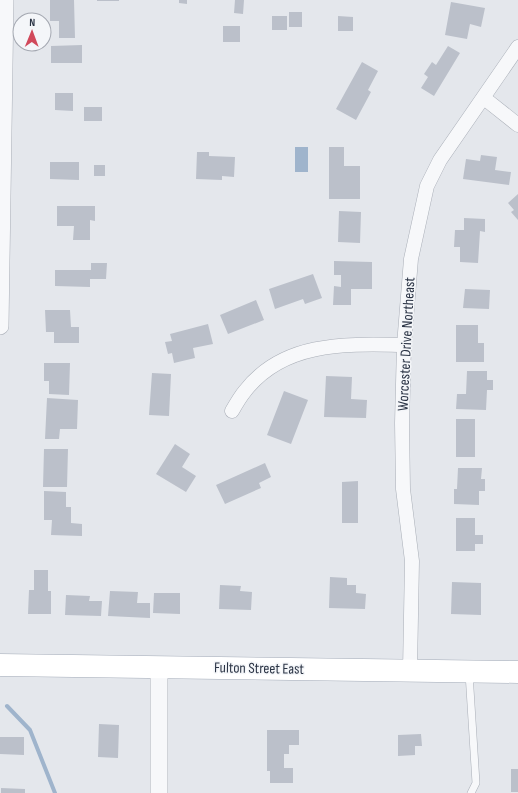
<svg xmlns="http://www.w3.org/2000/svg" width="518" height="793" font-family="'Sofia Sans Condensed',sans-serif">
	<rect width="100%" height="100%" fill="#e4e7ec"/>
	<!-- water -->
	<path fill="#9fb4cc" d="M295,147H308V172H295Z"/>
	<g fill="none" stroke-linecap="round" stroke-linejoin="round">
		<!-- stream -->
		<path stroke="#9fb4cc" stroke-width="4" d="M7,706L30,730L55,793"/>
	</g>
	<!-- building -->
	<path fill="#bbc0ca" d="M50,0H74L75,38H59V21H50Z
		M97,0H119V1H97Z
		M179,0H187V4L179,3Z
		M235,0H244L243,14L234,13Z
		M451,2L485,8L481,27L470,24L467,39L445,35Z
		M289,12H302V27H289Z
		M272,16H287V30H272Z
		M338,16L353,17V31H338Z
		M223,26H240V42H223Z
		M82,45V63H51V46Z
		M448,46L460,53L434,96L421,88L428,77L424,74L432,62L436,65Z
		M362,62L378,71L368,90L371,92L356,120L336,109Z
		M55,93H73V111L55,110Z
		M84,107H102V121H84Z
		M329,147H344V166H360V199H329Z
		M197,152H209V156L235,157L234,177L222,176V180L196,179Z
		M481,155L497,157L495,170L511,172L509,185L463,179L466,159L480,161Z
		M50,162H79V180L50,179Z
		M94,165H105V176H94Z
		M518,194V220L511,212L514,210L508,203Z
		M57,206H95V221L90,220V240H73L74,226H57Z
		M339,211L361,212L360,243L338,242Z
		M464,218L485,219V232L480,231L478,263L460,262V247H454L455,230H464Z
		M334,261L372,262V289H351V305H333L334,286L341,287V275H334Z
		M91,263H107L106,279H90V287L55,286V270H91Z
		M313,274L322,298L305,304L303,299L275,309L269,289Z
		M465,289L490,290L489,309L463,308Z
		M256,300L264,320L228,334L220,315Z
		M45,310H70L71,327H79V343H54V332H46Z
		M208,324L213,344L193,348L195,358L174,363L172,353L168,354L165,342L172,341L170,334Z
		M456,325H478V343H484V362H456Z
		M44,363H70L69,395L49,394V381H44Z
		M467,371H487V380H493V390H487L486,410L456,409L457,394H466Z
		M152,373L171,374L169,416L149,415Z
		M326,376L352,377L351,399L367,400L366,418L324,417Z
		M284,391L308,400L291,444L267,435Z
		M47,398L78,400L77,429H60L59,439H45Z
		M456,419H475V457H456Z
		M175,444L190,454L182,467L196,476L186,492L156,474Z
		M44,449H68L67,487H43Z
		M265,463L271,477L259,483L261,488L225,504L216,485Z
		M458,468H482L481,479H485V491H479V505L454,504V489H457Z
		M358,481V523H342V482Z
		M44,491L66,492V507H71V523L82,524V536L51,535L52,520H44Z
		M456,518H475V535H483V544H475V551H456Z
		M34,570H48V591H51V614H28L29,590H34Z
		M330,577L347,578V585H356V593L366,594L365,609L329,608Z
		M452,582L481,583V615L451,614Z
		M220,585L241,586L240,591L252,592L251,610L219,609Z
		M110,591L138,592L137,603H150V618L108,616Z
		M154,593H180V614L153,613Z
		M66,595L90,596L89,601H102L101,616L65,615Z
		M99,724L119,725L118,758L98,757Z
		M267,730H299V745H289V754H284V768H293V783H270V771H267Z
		M421,734L422,746H415V755L398,756V735Z
		M0,737H24V755L0,754Z
		M511,769H518V792H511Z
		M1,788L25,789V793H1Z"/>
	<g fill="none" stroke-linecap="round" stroke-linejoin="round">
		<!-- service casing -->
		<g stroke="#a9aeb7" stroke-width="8">
			<path id="service" d="M469,673L476,783L471,793"/>
		</g>
		<!-- minor casing -->
		<g stroke="#a9aeb7" stroke-width="15">
			<path id="minor" d="M484,98L518,125
				M232,411C236,404 240,397 245,391C284,341 347,344 404,345
				M410,670L412,561L403,489L402,423L404,345L411,259L427,186L440,160L518,47"/>
		</g>
		<!-- tertiary casing -->
		<g stroke="#a9aeb7" stroke-width="18">
			<path id="tertiary" d="M0,326L5,0
				M159,667V793"/>
		</g>
		<!-- primary casing -->
		<g stroke="#a3abb8" stroke-width="23">
			<path id="primary" d="M0,665L518,672"/>
		</g>
		<!-- service -->
		<use href="#service" stroke="#f7f8fa" stroke-width="7"/>
		<!-- minor -->
		<use href="#minor" stroke="#f7f8fa" stroke-width="14"/>
		<!-- tertiary -->
		<use href="#tertiary" stroke="#f7f8fa" stroke-width="17"/>
		<!-- primary -->
		<use href="#primary" stroke="#fff" stroke-width="22"/>
	</g>
	<g text-anchor="middle" stroke-width="3" stroke-linejoin="round" paint-order="stroke">
		<!-- street labels -->
		<g font-size="15" fill="#2b3445" stroke="#f4f6f9">
			<text transform="translate(406 344) rotate(-87)" y="5">Worcester Drive Northeast</text>
			<text transform="translate(259 668) rotate(1)" y="5">Fulton Street East</text>
		</g>
	</g>
	<!-- north arrow -->
	<g transform="translate(32 32) rotate(1)"><circle r="19" fill="#f4f6f9" stroke="#a4a8b1"/>
	<path d="M0-3L7 15L0 10L-7 15Z" fill="#d1495b"/>
	<text y="-6" font-size="11" font-weight="bold" text-anchor="middle" fill="#2b3445">N</text>
	</g>
</svg>
